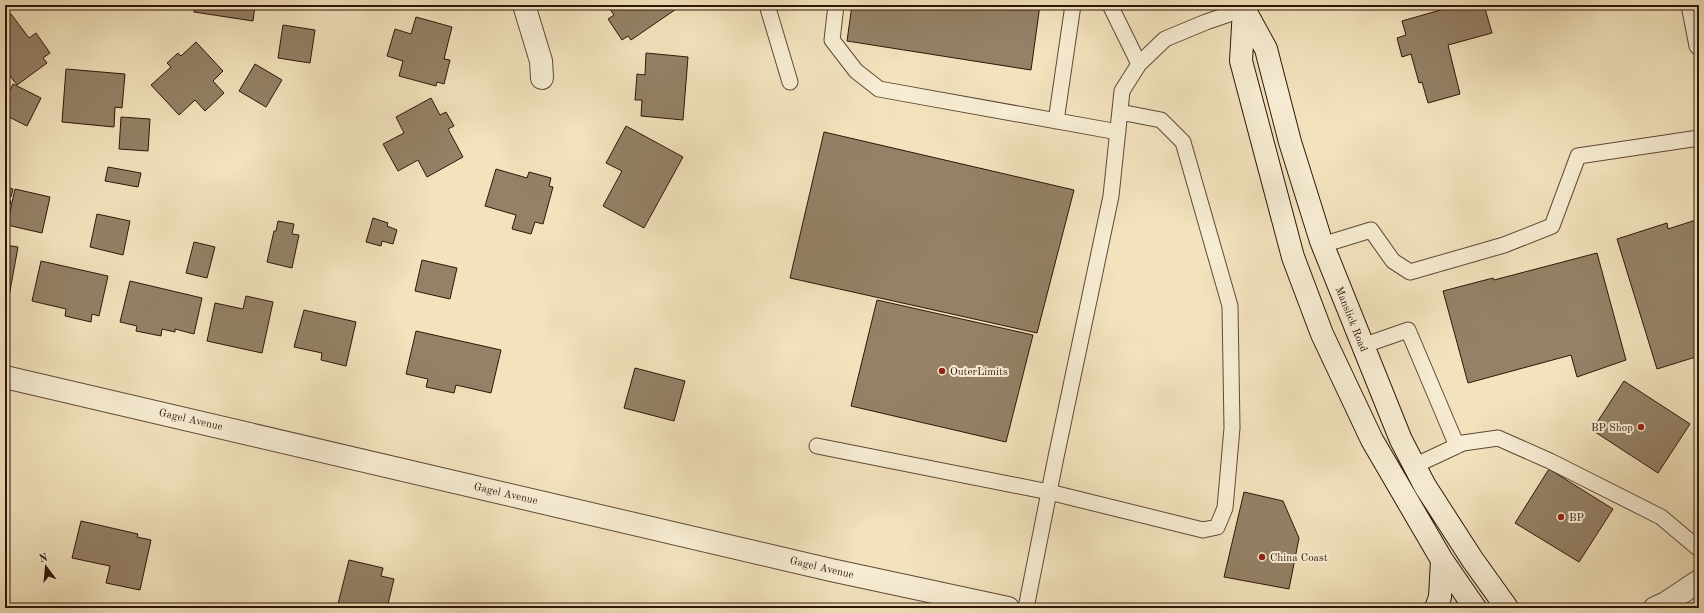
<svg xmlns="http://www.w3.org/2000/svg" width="1704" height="613" font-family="'Old Standard TT',serif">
	<rect width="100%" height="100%" fill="#f2e3bd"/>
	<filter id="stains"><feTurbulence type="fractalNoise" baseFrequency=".005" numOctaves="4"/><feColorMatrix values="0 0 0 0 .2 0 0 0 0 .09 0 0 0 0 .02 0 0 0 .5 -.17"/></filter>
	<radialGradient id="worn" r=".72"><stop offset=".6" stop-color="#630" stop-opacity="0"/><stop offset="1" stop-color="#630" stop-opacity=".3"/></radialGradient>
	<!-- building -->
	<path fill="#948167" stroke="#2e160a" d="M195,5H255L253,21L194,12Z
		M607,5H682L631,40L628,36L622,40L608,19L614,15Z
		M852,5H1040L1031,70L847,41Z
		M1458,5H1484L1492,33L1448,45L1460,94L1428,103L1422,82L1419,83L1411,54L1402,57L1397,38L1406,35L1402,21Z
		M11,14L29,38L36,33L50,53L43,58L47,63L17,85L7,72L5,74V18Z
		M416,17L452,27L444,59L450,60L444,84L437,82L436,86L399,76L403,61L387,56L395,29L411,34Z
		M283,25L315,30L310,63L278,58Z
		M196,42L223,71L213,81L224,93L205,111L195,100L179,115L151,85L171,67L167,63L178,53L181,56Z
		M646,53L688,57L683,120L641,116L642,100H635L637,74L645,75Z
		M255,64L282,80L266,107L239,91Z
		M66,69L125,74L122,108L115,107L114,127L62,122Z
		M13,84L41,98L27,126L5,115V100Z
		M431,98L440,115L446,112L454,126L448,129L463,157L427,177L418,160L398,171L383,144L404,133L396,117Z
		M121,117L150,119L148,151L119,149Z
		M626,126L683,157L644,228L603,206L622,171L606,163Z
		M824,132L1074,190L1037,333L790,278Z
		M108,167L141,173L138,187L105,181Z
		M496,169L527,178L529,172L551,178L549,186L553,187L543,224L535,222L531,234L512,229L516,215L485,206Z
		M5,187L13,189L11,197L5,196Z
		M15,189L50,197L42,233L7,225Z
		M5,199L11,201L7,215L5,214Z
		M97,214L130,221L123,255L90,247Z
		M373,218L388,223L387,226L397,230L393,244L382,241L381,246L366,242Z
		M1699,219V356L1657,369L1617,239L1667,223L1668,229Z
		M278,221L294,224L292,234L299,235L292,268L267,262L274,231H276Z
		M194,242L215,247L207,278L186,273Z
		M5,245L18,247L8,302H5Z
		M1597,253L1626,360L1577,377L1571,355L1468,383L1443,291L1493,278L1494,280Z
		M422,260L457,268L450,299L415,291Z
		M41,261L108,276L99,316L92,314L91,322L65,316L66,309L32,301Z
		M130,281L202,298L194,334L175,329V332L162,329L161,336L136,331L137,326L120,322Z
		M246,296L273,302L262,353L207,341L215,303L243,309Z
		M877,300L1033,335L1006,442L851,406Z
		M304,310L356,322L346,366L321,360L322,353L294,347Z
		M416,331L501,350L491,393L456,385L454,393L426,387L428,379L406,374Z
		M635,368L685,381L674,421L624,408Z
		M1624,381L1690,424L1658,473L1592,430Z
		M1549,469L1613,509L1579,562L1515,523Z
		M1244,492L1283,501L1299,538L1289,589L1224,577Z
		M81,521L138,534L137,537L151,540L140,590L106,583L110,566L72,558Z
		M349,560L383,568L381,576L394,579L387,608H337Z
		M542,604L559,608H541Z
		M266,605L270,606L280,608H265Z
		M567,605H570L583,608H567Z"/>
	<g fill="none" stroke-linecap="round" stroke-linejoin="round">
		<!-- service casing -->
		<g stroke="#5f4937" stroke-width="17">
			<path id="service" d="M767,5L790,82
				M836,5L832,40L856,71L879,89L1118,132
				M1110,5L1139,64
				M1689,5L1697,46L1699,48
				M1056,121L1073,5
				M1322,245L1371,230L1393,261L1410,272L1504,245L1552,226L1578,156L1699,138
				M1362,346L1408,330L1457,446
				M817,446L1049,492L1203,530L1217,527L1225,508L1232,428L1230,306L1183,142L1161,120L1120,112
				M1414,466L1463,443L1498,438L1550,461L1661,517L1699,549
				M1026,608L1056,457L1111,196L1122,91L1139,64L1165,39L1206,22L1244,9"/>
		</g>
		<!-- minor casing -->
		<g stroke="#5f4937" stroke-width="24">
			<path id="minor" d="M524,5L541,61L542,78"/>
		</g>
		<!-- tertiary casing -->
		<g stroke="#5f4937" stroke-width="24">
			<path id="tertiary" d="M5,377L831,570L1008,608
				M1655,608L1666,603L1699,581"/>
		</g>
		<!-- secondary casing -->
		<g stroke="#2e160a" stroke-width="24">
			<path id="secondary" d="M1242,5L1266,49L1290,142L1321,241L1401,440L1425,486L1472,559L1507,608
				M1244,9L1241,61L1293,257L1322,334L1372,440L1442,560L1475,608
				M1436,608L1440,597L1442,560"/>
		</g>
		<!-- service -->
		<use href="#service" stroke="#f7edd4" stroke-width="15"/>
		<!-- minor -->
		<use href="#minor" stroke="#f7edd4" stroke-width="22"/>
		<!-- tertiary -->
		<use href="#tertiary" stroke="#f7edd4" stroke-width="22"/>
		<!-- secondary -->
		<use href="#secondary" stroke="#f7edd4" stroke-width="22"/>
	</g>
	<!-- markers -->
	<g fill="#8f2418" stroke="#f7edd4" stroke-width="1.5">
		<circle cx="942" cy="371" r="4"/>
		<circle cx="1641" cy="427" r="4"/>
		<circle cx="1561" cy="517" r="4"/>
		<circle cx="1262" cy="557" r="4"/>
	</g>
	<g text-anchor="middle" stroke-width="4" stroke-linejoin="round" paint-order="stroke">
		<!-- street labels -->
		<g font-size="11" fill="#2e160a" stroke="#f7edd4">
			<text transform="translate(1352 319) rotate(68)" y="4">Manslick Road</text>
			<text transform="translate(191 419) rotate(13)" y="4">Gagel Avenue</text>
			<text transform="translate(506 493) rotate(13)" y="4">Gagel Avenue</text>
			<text transform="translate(822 567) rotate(13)" y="4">Gagel Avenue</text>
		</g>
		<!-- poi labels -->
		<g font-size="11" fill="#2e160a" stroke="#f7edd4" text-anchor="start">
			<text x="950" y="375">OuterLimits</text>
			<text x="1633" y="431" text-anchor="end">BP Shop</text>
			<text x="1569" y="521">BP</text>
			<text x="1270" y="561">China Coast</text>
		</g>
	</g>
	<!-- margin -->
	<rect width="1704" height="613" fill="none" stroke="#f2e3bd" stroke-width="20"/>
	<rect x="6" y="6" width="1692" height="601" fill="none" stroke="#2e160a" stroke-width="2"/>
	<rect x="10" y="10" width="1684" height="593" fill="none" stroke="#2e160a"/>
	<!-- north arrow -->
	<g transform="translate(46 567) rotate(344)" stroke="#f7edd4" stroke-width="3" paint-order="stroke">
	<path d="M0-3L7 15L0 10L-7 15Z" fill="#2e160a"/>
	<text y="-6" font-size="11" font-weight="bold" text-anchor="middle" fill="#2e160a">N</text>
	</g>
	<rect width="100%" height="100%" filter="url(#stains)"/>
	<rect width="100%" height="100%" fill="url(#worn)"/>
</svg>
